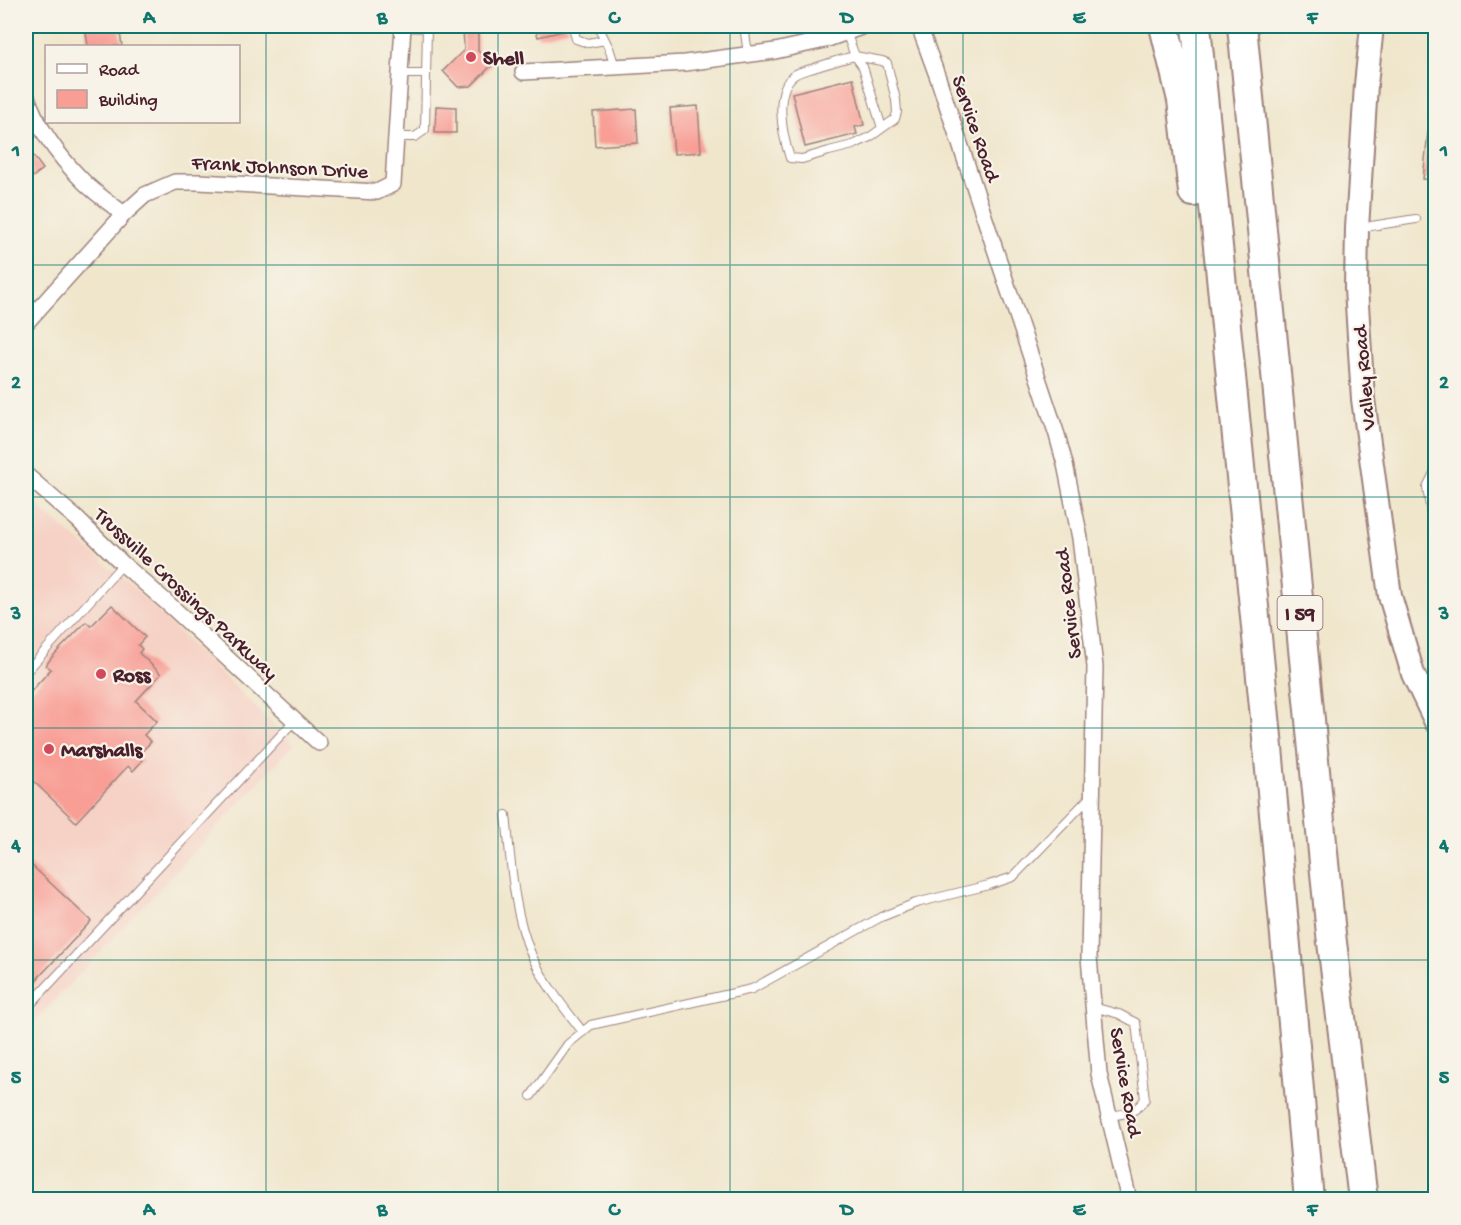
<svg xmlns="http://www.w3.org/2000/svg" width="1461" height="1225" font-family="'Gochi Hand',sans-serif">
	<rect width="100%" height="100%" fill="#f7f3e8"/>
	<filter id="ink" filterUnits="userSpaceOnUse"><feTurbulence type="fractalNoise" baseFrequency=".0167" numOctaves="2"/><feDisplacementMap in="SourceGraphic" scale="12" xChannelSelector="R" yChannelSelector="G"/><feConvolveMatrix kernelMatrix="1 2 1 2 8 2 1 2 1" color-interpolation-filters="sRGB"/></filter>
	<filter id="wash" filterUnits="userSpaceOnUse"><feTurbulence type="fractalNoise" baseFrequency=".008" numOctaves="4" result="noise"/><feDisplacementMap in="SourceGraphic" scale="24" xChannelSelector="R" yChannelSelector="G"/><feGaussianBlur stdDeviation="1.35" result="paint"/><feColorMatrix in="noise" values="0 0 0 0 0 0 0 0 0 0 0 0 0 0 0 0 0 1.4 0 .05"/><feComposite in="paint" operator="in"/></filter>
	<g filter="url(#wash)">
		<rect width="100%" height="100%" fill="#f0e6cc"/>
		<!-- built -->
		<path fill="#f6d1c5" d="M26,496L136,590L294,745L26,1031Z"/>
		<g id="blocks">
			<!-- building -->
			<path fill="#f89e95" d="M85,26H119L122,46H88Z
				M463,26H478V51L493,64L471,86L458,87L443,71L464,50Z
				M535,26H567L568,30L538,37Z
				M853,78L864,125L855,127L857,134L805,147L792,93Z
				M436,106L456,107V133H435Z
				M698,106L701,152L674,154L670,108Z
				M636,109L638,143L595,146L593,112Z
				M1428,132L1436,133V180L1423,179Z
				M26,146L43,169L26,182Z
				M112,605L145,637L138,645L142,649L139,653L161,674L136,701L157,721L144,735L151,742L137,756L142,761L133,771L128,766L76,822L26,774V697L51,669L46,665L52,657L86,622L91,626Z
				M26,860L91,921L26,991Z"/>
		</g>
	</g>
	<g filter="url(#ink)">
		<use href="#blocks" fill-opacity="0" stroke="#9d827c" stroke-width="1.5"/>
		<g fill="none" stroke-linecap="round" stroke-linejoin="round">
			<!-- lane casing -->
			<g stroke="#9d827c" stroke-width="10">
				<path id="lane" d="M573,26L576,39L588,43L605,40
					M598,26L609,48L615,67
					M744,26L748,54
					M403,27L427,28
					M846,32L855,56L863,67L882,128
					M855,56L882,61L887,63L896,100L897,112L895,119L870,137L853,145L829,151L802,159L790,158C783,137 772,88 796,74C801,71 808,70 814,68C827,64 841,59 855,56Z
					M400,74H426
					M396,137H415L425,130L427,26
					M1358,228L1416,219
					M1436,473H1434L1427,487L1436,546
					M26,672L123,564
					M1420,686L1436,678
					M506,815C511,862 513,912 532,956C544,983 565,1009 583,1032
					M1093,1007L1119,1014L1136,1023L1145,1099C1136,1113 1125,1114 1109,1116
					M26,1009L294,721
					M531,1096L568,1044L591,1025L752,989L881,917L916,903L989,885L1013,877L1090,797"/>
			</g>
			<!-- street casing -->
			<g stroke="#9d827c" stroke-width="18">
				<path id="street" d="M919,26L938,78L1057,435L1065,464L1080,538L1095,667L1089,957L1099,1074L1129,1200
					M523,72L685,63L775,51L825,40L864,26
					M26,94C37,128 59,157 84,182C96,194 111,204 124,214
					M26,323L124,214L145,195L175,182H199L377,192L393,184L403,26
					M26,475L77,519L123,564L173,608L319,743"/>
			</g>
			<!-- secondary casing -->
			<g stroke="#9d827c" stroke-width="26">
				<path id="secondary" d="M1372,26L1366,85L1357,228L1356,289L1363,399L1390,596L1413,674L1436,722"/>
			</g>
			<!-- highway casing -->
			<g stroke="#9d827c" stroke-width="32">
				<path id="highway" d="M1164,26L1182,100L1193,192
					M1196,26L1267,737L1309,1200
					M1242,26L1331,934L1363,1200"/>
			</g>
			<!-- lane -->
			<use href="#lane" stroke="#fff" stroke-width="8"/>
			<!-- street -->
			<use href="#street" stroke="#fff" stroke-width="15"/>
			<!-- secondary -->
			<use href="#secondary" stroke="#fff" stroke-width="22"/>
			<!-- highway -->
			<use href="#highway" stroke="#fff" stroke-width="28"/>
		</g>
	</g>
	<!-- grid -->
	<path fill="none" stroke="#0f766e" stroke-width="1.5" stroke-opacity="0.55" d="M266,26V1200M498,26V1200M730,26V1200M963,26V1200M1196,26V1200M26,265H1436M26,497H1436M26,728H1436M26,960H1436"/>
	<!-- markers -->
	<g fill="#d1495b" stroke="#f7f3e8" stroke-width="2">
		<circle cx="471" cy="57" r="6"/>
		<circle cx="101" cy="674" r="6"/>
		<circle cx="49" cy="749" r="6"/>
	</g>
	<g text-anchor="middle" stroke-width="4.5" stroke-linejoin="round" paint-order="stroke">
		<!-- shield labels -->
		<rect fill="#f7f3e8" stroke="#7e5f64" stroke-width="1.5" x="1277.5" y="596" width="45" height="34" rx="4.5"/>
		<g font-size="20" font-weight="bold" fill="#4a1f2b">
			<text x="1300" y="620">I 59</text>
		</g>
		<!-- poi labels -->
		<g font-size="21" font-weight="bold" fill="#4a1f2b" stroke="#f7f3e8" text-anchor="start">
			<text x="483" y="64">Shell</text>
			<text x="113" y="681">Ross</text>
			<text x="61" y="756">Marshalls</text>
		</g>
		<!-- street labels -->
		<g font-size="21" fill="#4a1f2b" stroke="#f7f3e8">
			<text transform="translate(977 128) rotate(71)" y="7">Service Road</text>
			<text transform="translate(280 166) rotate(3)" y="7">Frank Johnson Drive</text>
			<text transform="translate(1363 378) rotate(-95)" y="7">Valley Road</text>
			<text transform="translate(187 593) rotate(43)" y="7">Trussville Crossings Parkway</text>
			<text transform="translate(1067 604) rotate(-97)" y="7">Service Road</text>
			<text transform="translate(1127 1082) rotate(80)" y="7">Service Road</text>
		</g>
	</g>
	<!-- margin -->
	<rect width="1461" height="1225" fill="none" stroke="#f7f3e8" stroke-width="66"/>
	<!-- legend -->
	<rect x="45" y="45" width="195" height="78" fill="#f7f3e8" stroke="#b29e9c" stroke-width="1.5"/>
	<rect x="57" y="64" width="30" height="9" fill="#ffffff" stroke="#b29e9c" stroke-width="1.5"/>
	<text x="99" y="75" font-size="18" fill="#4a1f2b">Road</text>
	<rect x="57" y="90" width="30" height="18" fill="#f89e95" stroke="#b29e9c" stroke-width="1.5"/>
	<text x="99" y="105" font-size="18" fill="#4a1f2b">Building</text>
	<rect x="33" y="33" width="1395" height="1159" fill="none" stroke="#0f766e" stroke-width="2"/>
	<g font-size="20" text-anchor="middle" font-weight="bold" fill="#0f766e">
		<text x="149" y="23">A</text>
		<text x="382" y="23">B</text>
		<text x="614" y="23">C</text>
		<text x="847" y="23">D</text>
		<text x="1079" y="23">E</text>
		<text x="1312" y="23">F</text>
		<text x="16" y="156">1</text>
		<text x="1444" y="156">1</text>
		<text x="16" y="388">2</text>
		<text x="1444" y="388">2</text>
		<text x="16" y="619">3</text>
		<text x="1444" y="619">3</text>
		<text x="16" y="851">4</text>
		<text x="1444" y="851">4</text>
		<text x="16" y="1083">5</text>
		<text x="1444" y="1083">5</text>
		<text x="149" y="1215">A</text>
		<text x="382" y="1215">B</text>
		<text x="614" y="1215">C</text>
		<text x="847" y="1215">D</text>
		<text x="1079" y="1215">E</text>
		<text x="1312" y="1215">F</text>
	</g>
</svg>
